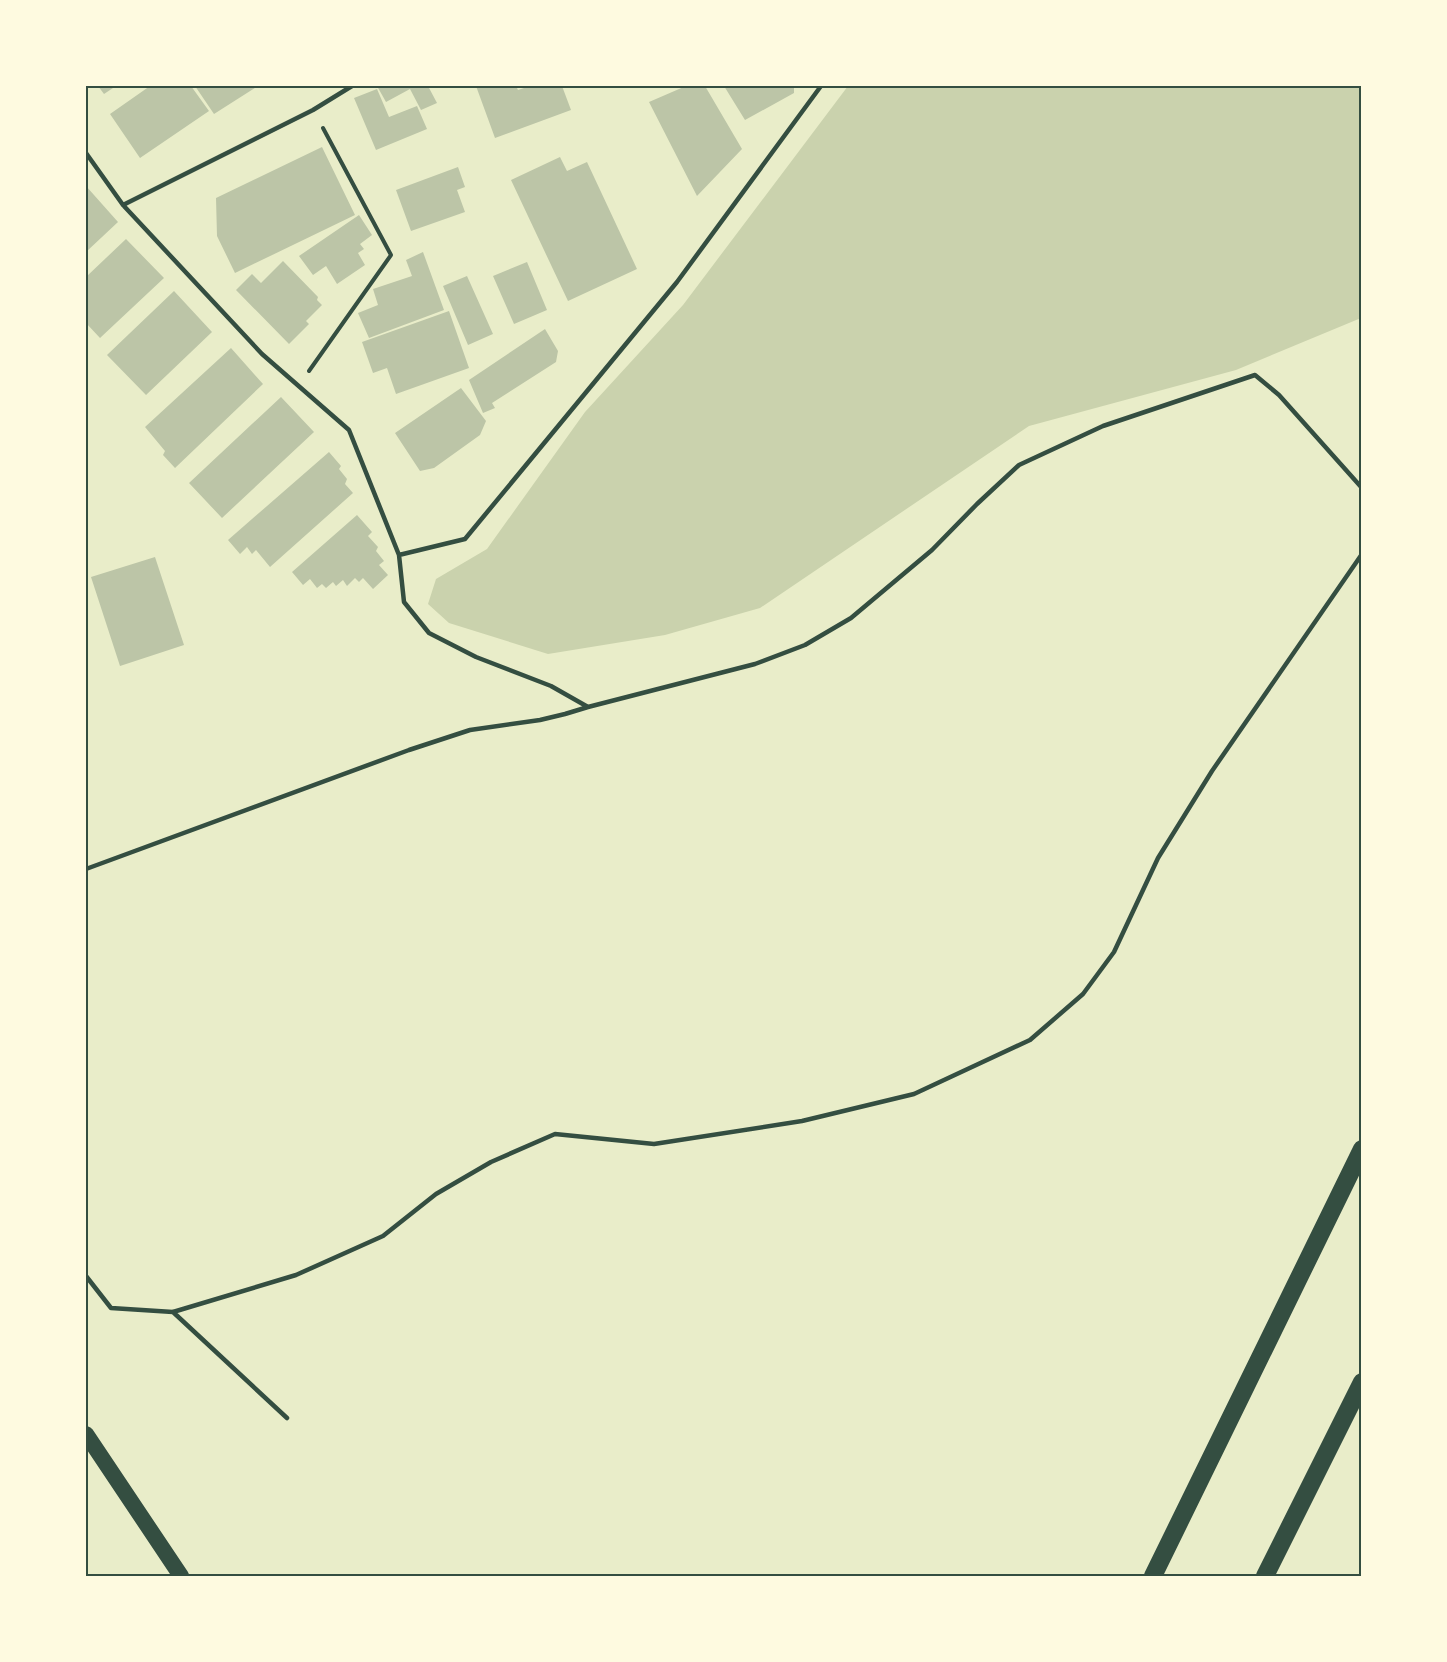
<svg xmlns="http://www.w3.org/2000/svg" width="1447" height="1662" font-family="'Titillium Web',sans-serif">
	<rect width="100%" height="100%" fill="#e9edc9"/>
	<!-- green -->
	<path fill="#cad2ad" d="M848,86H1361V318L1236,370L1029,426L760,608L665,635L548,654L449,623L428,604L436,579L487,549L585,412L683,305Z"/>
	<!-- building -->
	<path fill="#bcc5a7" d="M98,86H116L104,94Z
		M150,86H191L209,111L140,158L110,114Z
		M195,86H258L214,114Z
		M377,86H428L437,103L421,110L410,89L386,102Z
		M476,86H516L518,90L530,86H562L571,110L495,138Z
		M686,86H705L742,149L697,196L649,102Z
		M724,86H794V93L745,120Z
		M377,89L389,117L417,106L427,129L376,150L354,98Z
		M322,147L355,215L235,273L217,236L216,198Z
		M560,157L567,171L587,162L637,269L568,301L511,180Z
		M458,167L465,187L457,190L465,212L411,231L396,190Z
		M86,186L118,222L86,252Z
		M359,215L372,235L360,244L364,249L358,253L365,265L337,284L326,266L313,275L299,256Z
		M126,239L164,278L100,338L86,323V277Z
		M423,252L444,310L369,338L358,313L378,305L373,289L412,276L406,260Z
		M283,261L318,297L317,300L322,305L306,321L309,324L289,344L236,290L252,274L261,283Z
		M527,262L547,310L514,324L493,276Z
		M467,276L493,334L468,345L443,286Z
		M174,291L212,332L146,395L107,355Z
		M449,311L469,368L396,394L387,368L373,373L362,342Z
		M545,329L558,351L556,362L492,403L495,408L483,413L469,380Z
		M231,348L263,384L175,468L163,455L165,451L145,427Z
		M461,388L486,421L480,435L434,468L420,471L395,433Z
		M281,397L314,432L222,518L189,483Z
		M329,452L341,466L339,469L347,479L345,484L353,493L270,567L256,550L252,554L247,547L240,554L228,540Z
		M357,515L372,532L368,536L378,547L376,551L384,561L379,565L388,575L373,589L363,578L359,582L355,578L347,586L343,580L336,586L333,582L326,588L322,584L317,588L310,579L303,585L292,572Z
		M155,557L184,645L120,666L91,577Z"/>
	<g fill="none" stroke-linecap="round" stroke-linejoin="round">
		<!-- path -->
		<path stroke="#344e41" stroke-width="4" d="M309,371L391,255L323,128"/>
		<!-- service -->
		<path stroke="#344e41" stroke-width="4.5" d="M86,153L123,205L262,354L349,430L399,555L404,602L429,633L476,657L551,686L588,707L565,714L540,720L470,730L409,750L86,869
			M123,205L313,110L352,86
			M399,555L465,539L677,282L821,86
			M588,707L755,664L805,645L851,618L932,550L977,504L1019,465L1103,426L1255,375L1279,395L1362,488
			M86,1276L111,1308L173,1312L296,1275L383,1236L436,1194L491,1162L555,1134L654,1144L802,1121L914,1094L1030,1040L1083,994L1114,952L1158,858L1212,771L1362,554
			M173,1312L287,1418"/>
		<!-- trunk -->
		<path stroke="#344e41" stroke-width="16" d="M86,1434L181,1576"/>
		<!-- motorway -->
		<path stroke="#344e41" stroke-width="18" d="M1153,1576L1362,1149
			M1265,1576L1362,1382"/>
	</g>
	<!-- border -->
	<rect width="1447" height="1662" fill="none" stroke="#fefae0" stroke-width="174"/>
	<rect x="87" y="87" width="1273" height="1488" fill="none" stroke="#344e41" stroke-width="2"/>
</svg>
